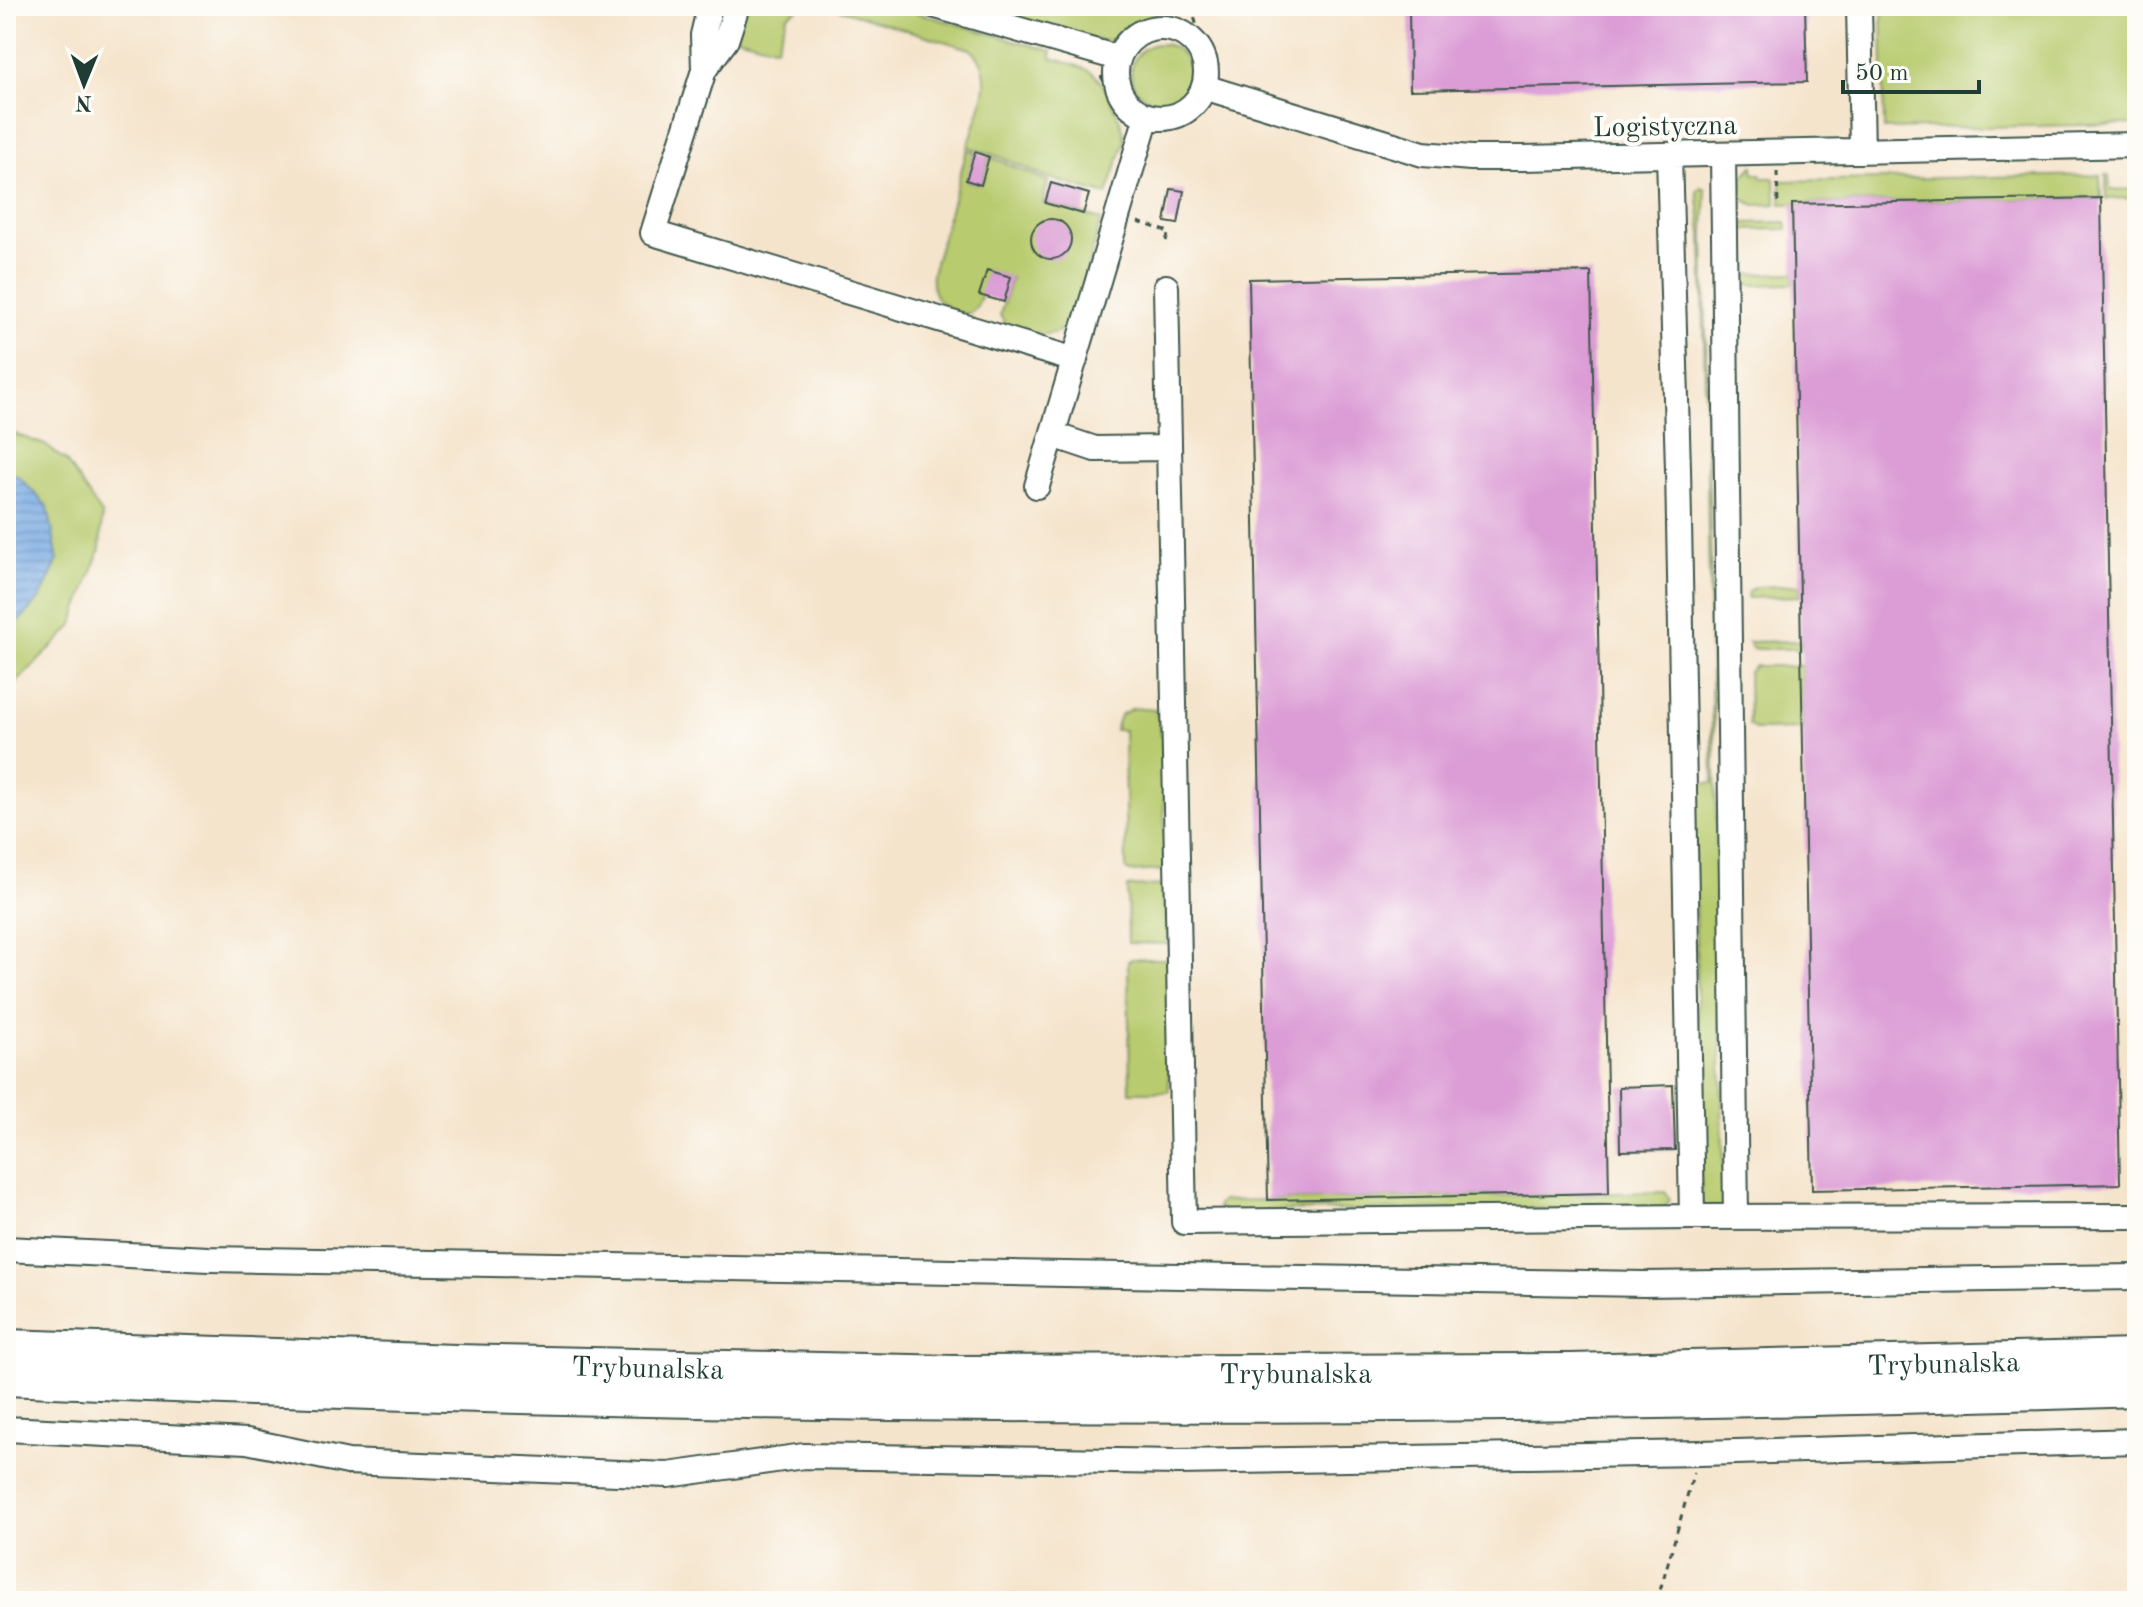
<svg xmlns="http://www.w3.org/2000/svg" width="2143" height="1607" font-family="'Old Standard TT',serif">
	<defs>
		<pattern id="water-rules" width="6" height="5" patternUnits="userSpaceOnUse" patternTransform="scale(2)"><rect width="6" height="5" fill="#77a9e3"/><path d="M0 2.5h6" fill="none" stroke="#618bb9"/></pattern>
	</defs>
	<rect width="100%" height="100%" fill="#fdfcf7"/>
	<filter id="ink" filterUnits="userSpaceOnUse"><feTurbulence type="fractalNoise" baseFrequency=".0125" numOctaves="2"/><feDisplacementMap in="SourceGraphic" scale="16" xChannelSelector="R" yChannelSelector="G"/><feConvolveMatrix kernelMatrix="1 2 1 2 8 2 1 2 1" color-interpolation-filters="sRGB"/></filter>
	<filter id="wash" filterUnits="userSpaceOnUse"><feTurbulence type="fractalNoise" baseFrequency=".006" numOctaves="4" result="noise"/><feDisplacementMap in="SourceGraphic" scale="32" xChannelSelector="R" yChannelSelector="G"/><feGaussianBlur stdDeviation="1.8" result="paint"/><feColorMatrix in="noise" values="0 0 0 0 0 0 0 0 0 0 0 0 0 0 0 0 0 1.4 0 .05"/><feComposite in="paint" operator="in"/></filter>
	<g filter="url(#wash)">
		<rect width="100%" height="100%" fill="#f5e4cc"/>
		<!-- grass -->
		<path fill="#b8cb6e" stroke="#6c8451" stroke-width="2" d="M743,6H802L787,16L777,46L774,47L737,37Z
			M828,6H893L1052,51L1051,58C1065,62 1081,65 1093,73C1104,81 1124,126 1125,140L1107,195L1049,178L997,156L968,147C976,116 1001,73 970,49Z
			M981,6H1165C1159,13 1119,37 1110,40C1104,41 1097,40 1091,39Z
			M1882,6H2137V124L1884,129Z
			M1131 73a29 29 0 1 1 58 0a29 29 0 1 1-58 0Z
			M967,150L975,152L967,181L981,184L989,157L993,158L1048,181L1043,202L1101,220L1077,306L1065,322L1068,327C1047,339 1026,335 1006,325L1000,315L1011,278L987,271C984,281 982,299 976,308C967,322 943,307 937,298C932,290 931,282 932,273Z
			M1753,166L1754,174H1761L1762,178H1773L1775,182L1776,204L1754,205L1740,198L1742,178Z
			M2100,175L2101,198L1781,204V181Z
			M2106,175H2109L2110,190L2137,189V198L2106,199Z
			M1701,187L1706,189L1704,234L1724,1201L1722,1207L1707,1210L1701,1203L1693,784L1713,783L1702,234L1697,190Z
			M1786,222L1787,229L1739,230L1743,223Z
			M1794,273V284L1752,285L1744,282L1741,274Z
			M6,431L45,445L66,461L102,515L100,549L72,627L6,693Z
			M1800,585V596L1747,598L1748,591L1756,587Z
			M1801,641V649H1758L1752,648L1748,642Z
			M1755,666H1802L1803,729L1756,730L1749,725L1748,673Z
			M1133,708L1155,710L1159,720L1160,735L1163,736L1165,870L1130,872L1126,870L1124,730H1115L1120,715Z
			M1165,885L1168,944L1128,943L1127,887Z
			M1132,959H1165L1168,961L1169,1092H1130L1128,961Z
			M1666,1192L1670,1200L1664,1208L1219,1211L1217,1207L1222,1201Z"/>
		<!-- water -->
		<path fill="url(#water-rules)" stroke="#4b738c" stroke-width="2" d="M6,472L17,475L48,507L58,560L41,597L6,636Z"/>
		<g id="blocks">
			<!-- building -->
			<path fill="#dc9dd6" d="M1409,6H1805L1807,82L1410,90Z
				M975,152L989,157L981,185L966,180Z
				M1051,183L1089,194L1083,214L1045,203Z
				M1171,189L1184,191L1178,224L1165,222Z
				M2101,198L2120,1184L1812,1190L1792,204Z
				M1031 239a20 20 0 1 1 40 0a20 20 0 1 1-40 0Z
				M987,270L1011,277L1004,302L979,295Z
				M1591,272L1609,1193L1268,1200L1249,279Z
				M1673,1085L1675,1150L1620,1151L1619,1087Z"/>
		</g>
	</g>
	<g filter="url(#ink)">
		<use href="#blocks" fill-opacity="0" stroke="#3f564b" stroke-width="2"/>
		<g fill="none" stroke-linecap="round" stroke-linejoin="round">
			<!-- minor casing -->
			<g stroke="#3f564b" stroke-width="28">
				<path id="minor" d="M710,6L703,35L704,70L653,233L1075,360
					M936,6L1118,58
					M1859,6L1862,151
					M1116 73a45 45 0 1 1 90 0a45 45 0 1 1-90 0Z
					M704,70L726,40L737,6
					M1204,87L1423,154L1471,158H1523L2137,145
					M1723,154L1736,1217
					M1166,287L1184,1222L1692,1217L1678,469L1669,155
					M1053,435L1095,449L1167,448
					M1037,486L1147,116
					M1692,1217L2137,1216
					M6,1249L209,1259L1644,1284L2137,1277
					M6,1429L247,1441L348,1462L668,1475L804,1456L1178,1462L1700,1453L2137,1441"/>
			</g>
			<!-- highway casing -->
			<g stroke="#3f564b" stroke-width="40">
				<g id="highway">
					<path id="s1" d="M6,1348L456,1363L956,1374L1570,1372L2137,1358"/>
					<path d="M6,1377C716,1409 1427,1412 2137,1388"/>
				</g>
			</g>
			<!-- path -->
			<path stroke="#3f564b" stroke-width="3" stroke-dasharray="6 6" stroke-linecap="butt" d="M1194,6C1191,26 1211,50 1220,69
				M1118,35C1133,25 1154,20 1165,6
				M1101,76L1124,119
				M1166,131L1205,109
				M1777,172L1778,206
				M1138,222L1169,232L1166,241
				M1657,1601L1694,1472"/>
			<!-- minor -->
			<use href="#minor" stroke="#fff" stroke-width="24"/>
			<!-- highway -->
			<use href="#highway" stroke="#fff" stroke-width="36"/>
		</g>
	</g>
	<g text-anchor="middle" stroke-width="8" stroke-linejoin="round" paint-order="stroke">
		<!-- street labels -->
		<g font-size="28" fill="#1f3d34" stroke="#fdfcf7">
			<text transform="translate(1665 125) rotate(-1)" y="10">Logistyczna</text>
			<text dy="10" stroke="none"><textPath href="#s1" startOffset="1938">Trybunalska</textPath></text>
			<text dy="10" stroke="none"><textPath href="#s1" startOffset="642">Trybunalska</textPath></text>
			<text dy="10" stroke="none"><textPath href="#s1" startOffset="1290">Trybunalska</textPath></text>
		</g>
	</g>
	<!-- margin -->
	<rect width="2143" height="1607" fill="none" stroke="#fdfcf7" stroke-width="32"/>
	<!-- north arrow -->
	<g transform="translate(84 84) rotate(181)" stroke="#fdfcf7" stroke-width="6" paint-order="stroke">
	<path d="M0-6L14 30L0 20L-14 30Z" fill="#1f3d34"/>
	<text y="-12" font-size="22" font-weight="bold" text-anchor="middle" fill="#1f3d34">N</text>
	</g>
	<!-- scale -->
	<path d="M1843 80v12h136v-12" fill="none" stroke="#1f3d34" stroke-width="4"/>
	<text x="1855" y="80" font-size="24" fill="#1f3d34" stroke="#fdfcf7" stroke-width="6" paint-order="stroke">50 m</text>
</svg>
